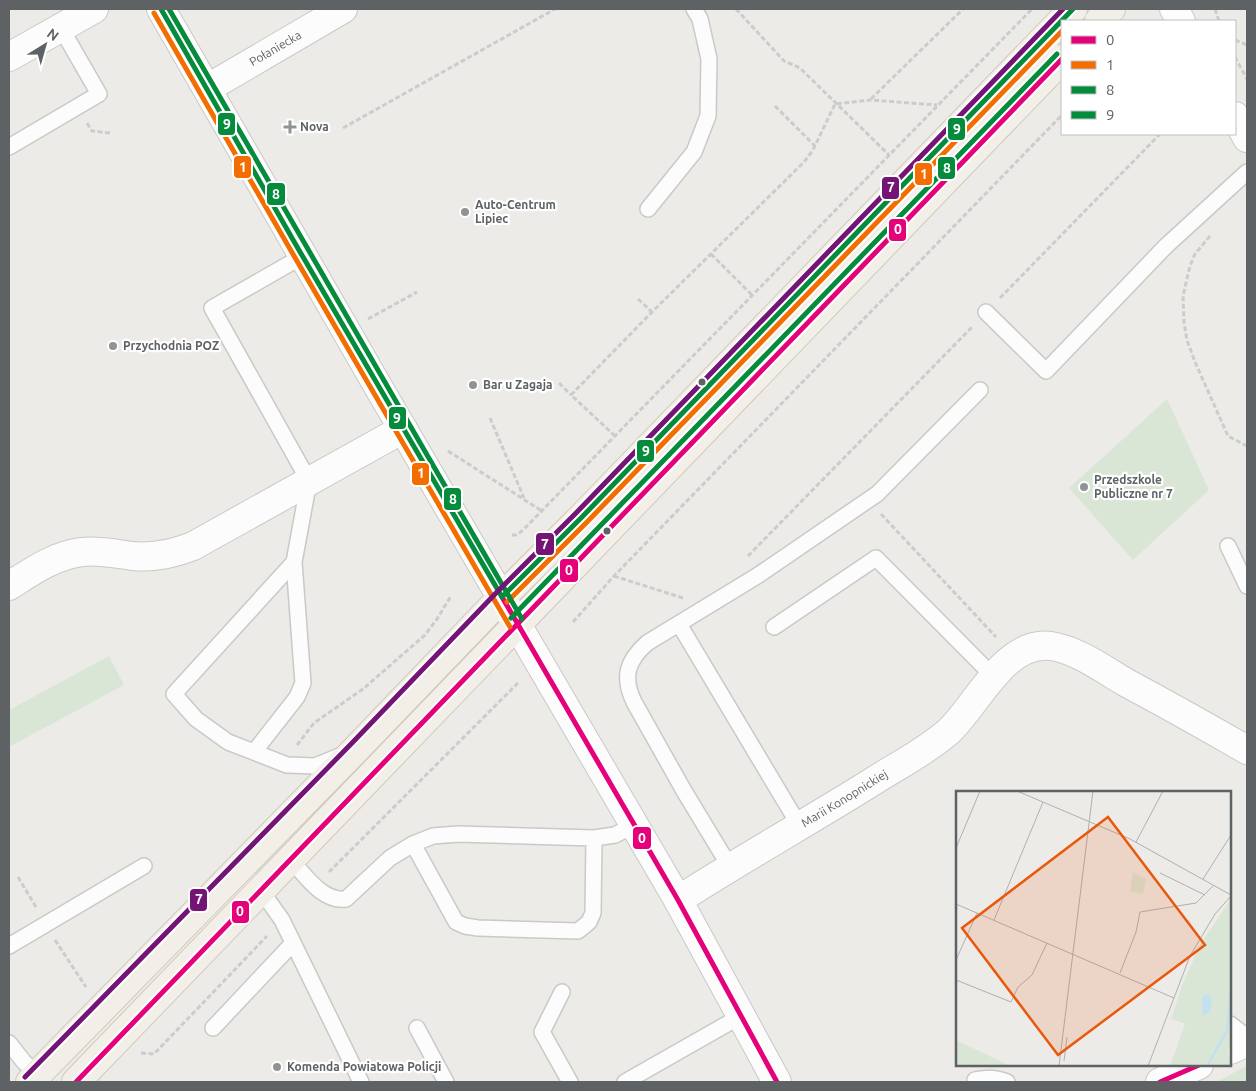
<svg xmlns="http://www.w3.org/2000/svg" width="1256" height="1091" font-family="Ubuntu,sans-serif">
	<rect width="100%" height="100%" fill="#edebe8"/>
	<!-- green -->
	<path fill="#d9e6d6" d="M1167,399L1209,490L1133,560L1069,488Z
		M109,656L124,685L9,747V710Z
		M1246,1066H1247V1082H1216Z"/>
	<g fill="none" stroke-linecap="round" stroke-linejoin="round">
		<!-- lane casing -->
		<g stroke="#cac9c8" stroke-width="18">
			<path id="lane" d="M9,147L99,94L61,28
				M648,209L694,152L708,116L709,59L700,19L694,9
				M986,312L1046,371L1166,246L1247,172
				M1228,546L1247,586
				M294,562L174,694L196,719L228,742L287,765L315,766L342,755
				M679,624L799,825
				M774,627L876,558L993,676
				M254,752L297,697L303,683L294,562L309,481L212,308L303,256
				M413,844L456,922L465,926L478,928L578,931L589,922L593,913L594,838
				M290,859C305,875 322,902 346,899L390,858L413,844L433,836L458,834L594,838L615,835L634,825
				M730,867L684,791L634,702C622,677 627,661 647,643L757,576L877,494L980,390
				M260,889L282,920L361,1082
				M9,946L144,866
				M562,992L542,1032L570,1082
				M1230,1024L1247,1037
				M213,1028L293,943
				M417,1028L446,1082
				M9,1043L24,1062L38,1075
				M975,1080C986,1078 996,1077 1007,1082
				M625,1082L741,1016"/>
		</g>
		<!-- street casing -->
		<g stroke="#cac9c8" stroke-width="30">
			<g id="street">
				<path d="M1174,9L1181,21"/>
				<path d="M9,57L94,9"/>
				<path id="s1" d="M208,88L343,9"/>
				<path d="M1235,116L1247,138"/>
				<path d="M9,586C31,572 55,555 82,552C99,550 116,554 133,556C155,558 173,554 193,546L403,429"/>
				<path id="s2" d="M678,900C742,859 808,822 872,782C897,766 925,752 948,732C977,706 1004,640 1051,646C1077,650 1103,669 1125,682C1166,704 1207,727 1247,750"/>
			</g>
		</g>
		<!-- secondary casing -->
		<g stroke="#c9c9c8" stroke-width="30">
			<path id="secondary" d="M161,9L376,383L678,900L777,1082
				M1230,1050L1247,1042
				M1160,1082L1199,1065"/>
		</g>
		<!-- primary casing -->
		<g stroke="#d2c9b9" stroke-width="30">
			<path id="primary" d="M1099,21L1111,9
				M30,1082L357,748L502,597L582,517L1073,9
				M76,1082C404,740 734,401 1062,59"/>
		</g>
		<!-- path -->
		<path stroke="#cacdcb" stroke-width="3" stroke-dasharray="5 2.5" stroke-linecap="butt" d="M736,9L784,61L800,68L889,155
			M1215,9L1219,21
			M1235,40L1247,45
			M1235,57L1247,79
			M871,99L963,9
			M775,106L815,146
			M87,123L92,131L110,133
			M343,128L555,9
			M1210,236L1195,254L1190,266L1183,296L1184,323L1187,340L1195,362L1228,436L1247,446
			M711,254L752,295
			M1000,298L1160,134
			M638,299L652,312
			M368,319L417,292
			M559,383L571,395
			M490,418L524,498
			M615,436L571,395L652,312L804,162L813,150L835,104L871,100L937,105
			M448,451L542,511
			M881,514L996,637
			M512,535H517L525,528L1032,9
			M748,556L973,326
			M614,576L683,598
			M573,622L614,576L1062,115
			M297,745L314,723L363,689L425,635L437,619L451,596
			M329,872L518,683
			M18,877L36,907
			M55,940L86,987
			M141,1053L154,1054L267,936"/>
		<!-- lane -->
		<use href="#lane" stroke="#fcfcfc" stroke-width="15"/>
		<!-- street -->
		<use href="#street" stroke="#fcfcfc" stroke-width="28"/>
		<!-- secondary -->
		<use href="#secondary" stroke="#fcfcfc" stroke-width="28"/>
		<!-- primary -->
		<use href="#primary" stroke="#f2efe9" stroke-width="28"/>
		<!-- bus-1 casing -->
		<g stroke="#fff" stroke-width="9">
			<path id="bus-1" d="M502,597L678,900L777,1082
				M76,1082L1062,59
				M1160,1082L1199,1065"/>
		</g>
		<!-- bus-2 casing -->
		<g stroke="#fff" stroke-width="9">
			<path id="bus-2" d="M154,13L290,249L510,627
				M507,602L587,522L1062,31"/>
		</g>
		<!-- bus-3 casing -->
		<g stroke="#fff" stroke-width="9">
			<path id="bus-3" d="M169,9L522,619
				M511,618L1057,54"/>
		</g>
		<!-- bus-4 casing -->
		<g stroke="#fff" stroke-width="9">
			<path id="bus-4" d="M161,9L296,245L502,597
				M502,597L582,517L1073,9"/>
		</g>
		<!-- bus-5 casing -->
		<g stroke="#fff" stroke-width="9">
			<path id="bus-5" d="M25,1077L352,743L497,592L577,512L1063,9"/>
		</g>
		<!-- bus-1 -->
		<use href="#bus-1" stroke="#e5017a" stroke-width="5"/>
		<!-- bus-2 -->
		<use href="#bus-2" stroke="#f46d01" stroke-width="5"/>
		<!-- bus-3 -->
		<use href="#bus-3" stroke="#048b3c" stroke-width="5"/>
		<!-- bus-4 -->
		<use href="#bus-4" stroke="#048b3c" stroke-width="5"/>
		<!-- bus-5 -->
		<use href="#bus-5" stroke="#741476" stroke-width="5"/>
	</g>
	<!-- markers -->
	<g fill="#909293" stroke="#fff" stroke-width="2">
		<path d="M287.5 119.5h5v5h5v5h-5v5h-5v-5h-5v-5h5z"/>
		<circle cx="465" cy="212" r="5"/>
		<circle cx="113" cy="346" r="5"/>
		<circle cx="473" cy="385" r="5"/>
		<circle cx="1084" cy="487" r="5"/>
		<circle cx="277" cy="1067" r="5"/>
	</g>
	<g fill="#5e6265" stroke="#fff" stroke-width="2">
		<circle cx="702" cy="382" r="4.5"/>
		<circle cx="607" cy="531" r="4.5"/>
	</g>
	<g text-anchor="middle" stroke-width="4.5" stroke-linejoin="round" paint-order="stroke">
		<!-- street labels -->
		<g font-size="12" fill="#5e6265" stroke="#fff">
			<text dy="4" stroke="none"><textPath href="#s1" startOffset="78">Połaniecka</textPath></text>
			<text dy="4" stroke="none"><textPath href="#s2" startOffset="195">Marii Konopnickiej</textPath></text>
		</g>
		<!-- poi labels -->
		<g font-size="12" font-weight="bold" fill="#5e6265" stroke="#fff" text-anchor="start">
			<text x="300" y="131">Nova</text>
			<text x="475" y="209">Auto-Centrum<tspan x="475" dy="14">Lipiec</tspan></text>
			<text x="123" y="350">Przychodnia POZ</text>
			<text x="483" y="389">Bar u Zagaja</text>
			<text x="1094" y="484">Przedszkole<tspan x="1094" dy="14">Publiczne nr 7</tspan></text>
			<text x="287" y="1071">Komenda Powiatowa Policji</text>
		</g>
	</g>
	<!-- overview -->
	<g transform="translate(956 791)">
		<rect width="275" height="275" fill="#edebe8"/>
		<path d="M177,81L190,88L187,103L174,100ZM275,108V256L272,259L275,275H214L229,233L215,228L227,192L245,152Z" fill="#d9e6d6"/>
		<path d="M0,249L46,271L55,275H0Z" fill="#d9e6d6"/>
		<path d="M251,203L256,208L254,220L247,225L246,206Z" fill="#c3e0f0"/>
		<path fill="none" stroke="#c3e0f0" stroke-width="2.5" d="M251,275L271,240L275,203"/>
		<path fill="none" stroke="#b0b0b0" stroke-width="1" d="M61,0L174,48L275,104M180,51L207,0M0,57L24,0M204,82L249,104M247,88L275,44M0,113L218,207M38,129L87,11M0,169L21,122M164,182L180,141L184,121L240,112L258,94M0,189L55,211L62,196L76,184L91,152M108,270L111,246M103,275L137,0M192,275L234,165L259,123L275,105"/>
		<path fill="#e8590c" fill-opacity="0.15" stroke="#e8590c" stroke-width="2.5" d="M152,26L249,154L102,264L6,137Z"/>
		<rect width="275" height="275" fill="none" stroke="#5e6265" stroke-width="2.5"/>
	</g>
	<g stroke="#fff" stroke-width="2">
		<rect x="217" y="112" width="19" height="24" rx="5" fill="#048b3c"/>
		<rect x="947" y="117" width="19" height="24" rx="5" fill="#048b3c"/>
		<rect x="233" y="155" width="19" height="24" rx="5" fill="#f46d01"/>
		<rect x="937" y="156" width="19" height="24" rx="5" fill="#048b3c"/>
		<rect x="914" y="162" width="19" height="24" rx="5" fill="#f46d01"/>
		<rect x="881" y="176" width="19" height="24" rx="5" fill="#741476"/>
		<rect x="266" y="182" width="20" height="24" rx="5" fill="#048b3c"/>
		<rect x="888" y="218" width="19" height="24" rx="5" fill="#e5017a"/>
		<rect x="388" y="406" width="19" height="24" rx="5" fill="#048b3c"/>
		<rect x="636" y="439" width="19" height="24" rx="5" fill="#048b3c"/>
		<rect x="411" y="462" width="19" height="24" rx="5" fill="#f46d01"/>
		<rect x="443" y="487" width="19" height="24" rx="5" fill="#048b3c"/>
		<rect x="535" y="532" width="20" height="24" rx="5" fill="#741476"/>
		<rect x="559" y="558" width="20" height="25" rx="5" fill="#e5017a"/>
		<rect x="632" y="826" width="20" height="24" rx="5" fill="#e5017a"/>
		<rect x="189" y="888" width="19" height="24" rx="5" fill="#741476"/>
		<rect x="231" y="900" width="19" height="24" rx="5" fill="#e5017a"/>
	</g>
	<g font-size="14" text-anchor="middle" font-weight="bold" fill="#fff">
		<text x="227" y="129">9</text>
		<text x="957" y="134">9</text>
		<text x="243" y="172">1</text>
		<text x="947" y="173">8</text>
		<text x="924" y="179">1</text>
		<text x="891" y="192">7</text>
		<text x="276" y="199">8</text>
		<text x="898" y="234">0</text>
		<text x="397" y="423">9</text>
		<text x="646" y="456">9</text>
		<text x="421" y="478">1</text>
		<text x="453" y="504">8</text>
		<text x="545" y="549">7</text>
		<text x="569" y="575">0</text>
		<text x="642" y="843">0</text>
		<text x="199" y="904">7</text>
		<text x="240" y="916">0</text>
	</g>
	<!-- border -->
	<rect width="1256" height="1091" fill="none" stroke="#5e6265" stroke-width="20"/>
	<!-- legend -->
	<rect x="1061" y="20" width="175" height="115" fill="#ffffff" stroke="#bfc0c1"/>
	<rect x="1071" y="36" width="25" height="8" fill="#e5017a" stroke="#bfc0c1"/>
	<text x="1106" y="45" font-size="15" fill="#5e6265">0</text>
	<rect x="1071" y="61" width="25" height="8" fill="#f46d01" stroke="#bfc0c1"/>
	<text x="1106" y="70" font-size="15" fill="#5e6265">1</text>
	<rect x="1071" y="86" width="25" height="8" fill="#048b3c" stroke="#bfc0c1"/>
	<text x="1106" y="95" font-size="15" fill="#5e6265">8</text>
	<rect x="1071" y="111" width="25" height="8" fill="#048b3c" stroke="#bfc0c1"/>
	<text x="1106" y="120" font-size="15" fill="#5e6265">9</text>
	<!-- north arrow -->
	<g transform="translate(45 45) rotate(37)" stroke="#ffffff" stroke-width="4" paint-order="stroke">
	<path d="M0-4L9 19L0 12L-9 19Z" fill="#5e6265"/>
	<text y="-8" font-size="14" font-weight="bold" text-anchor="middle" fill="#5e6265">N</text>
	</g>
</svg>
